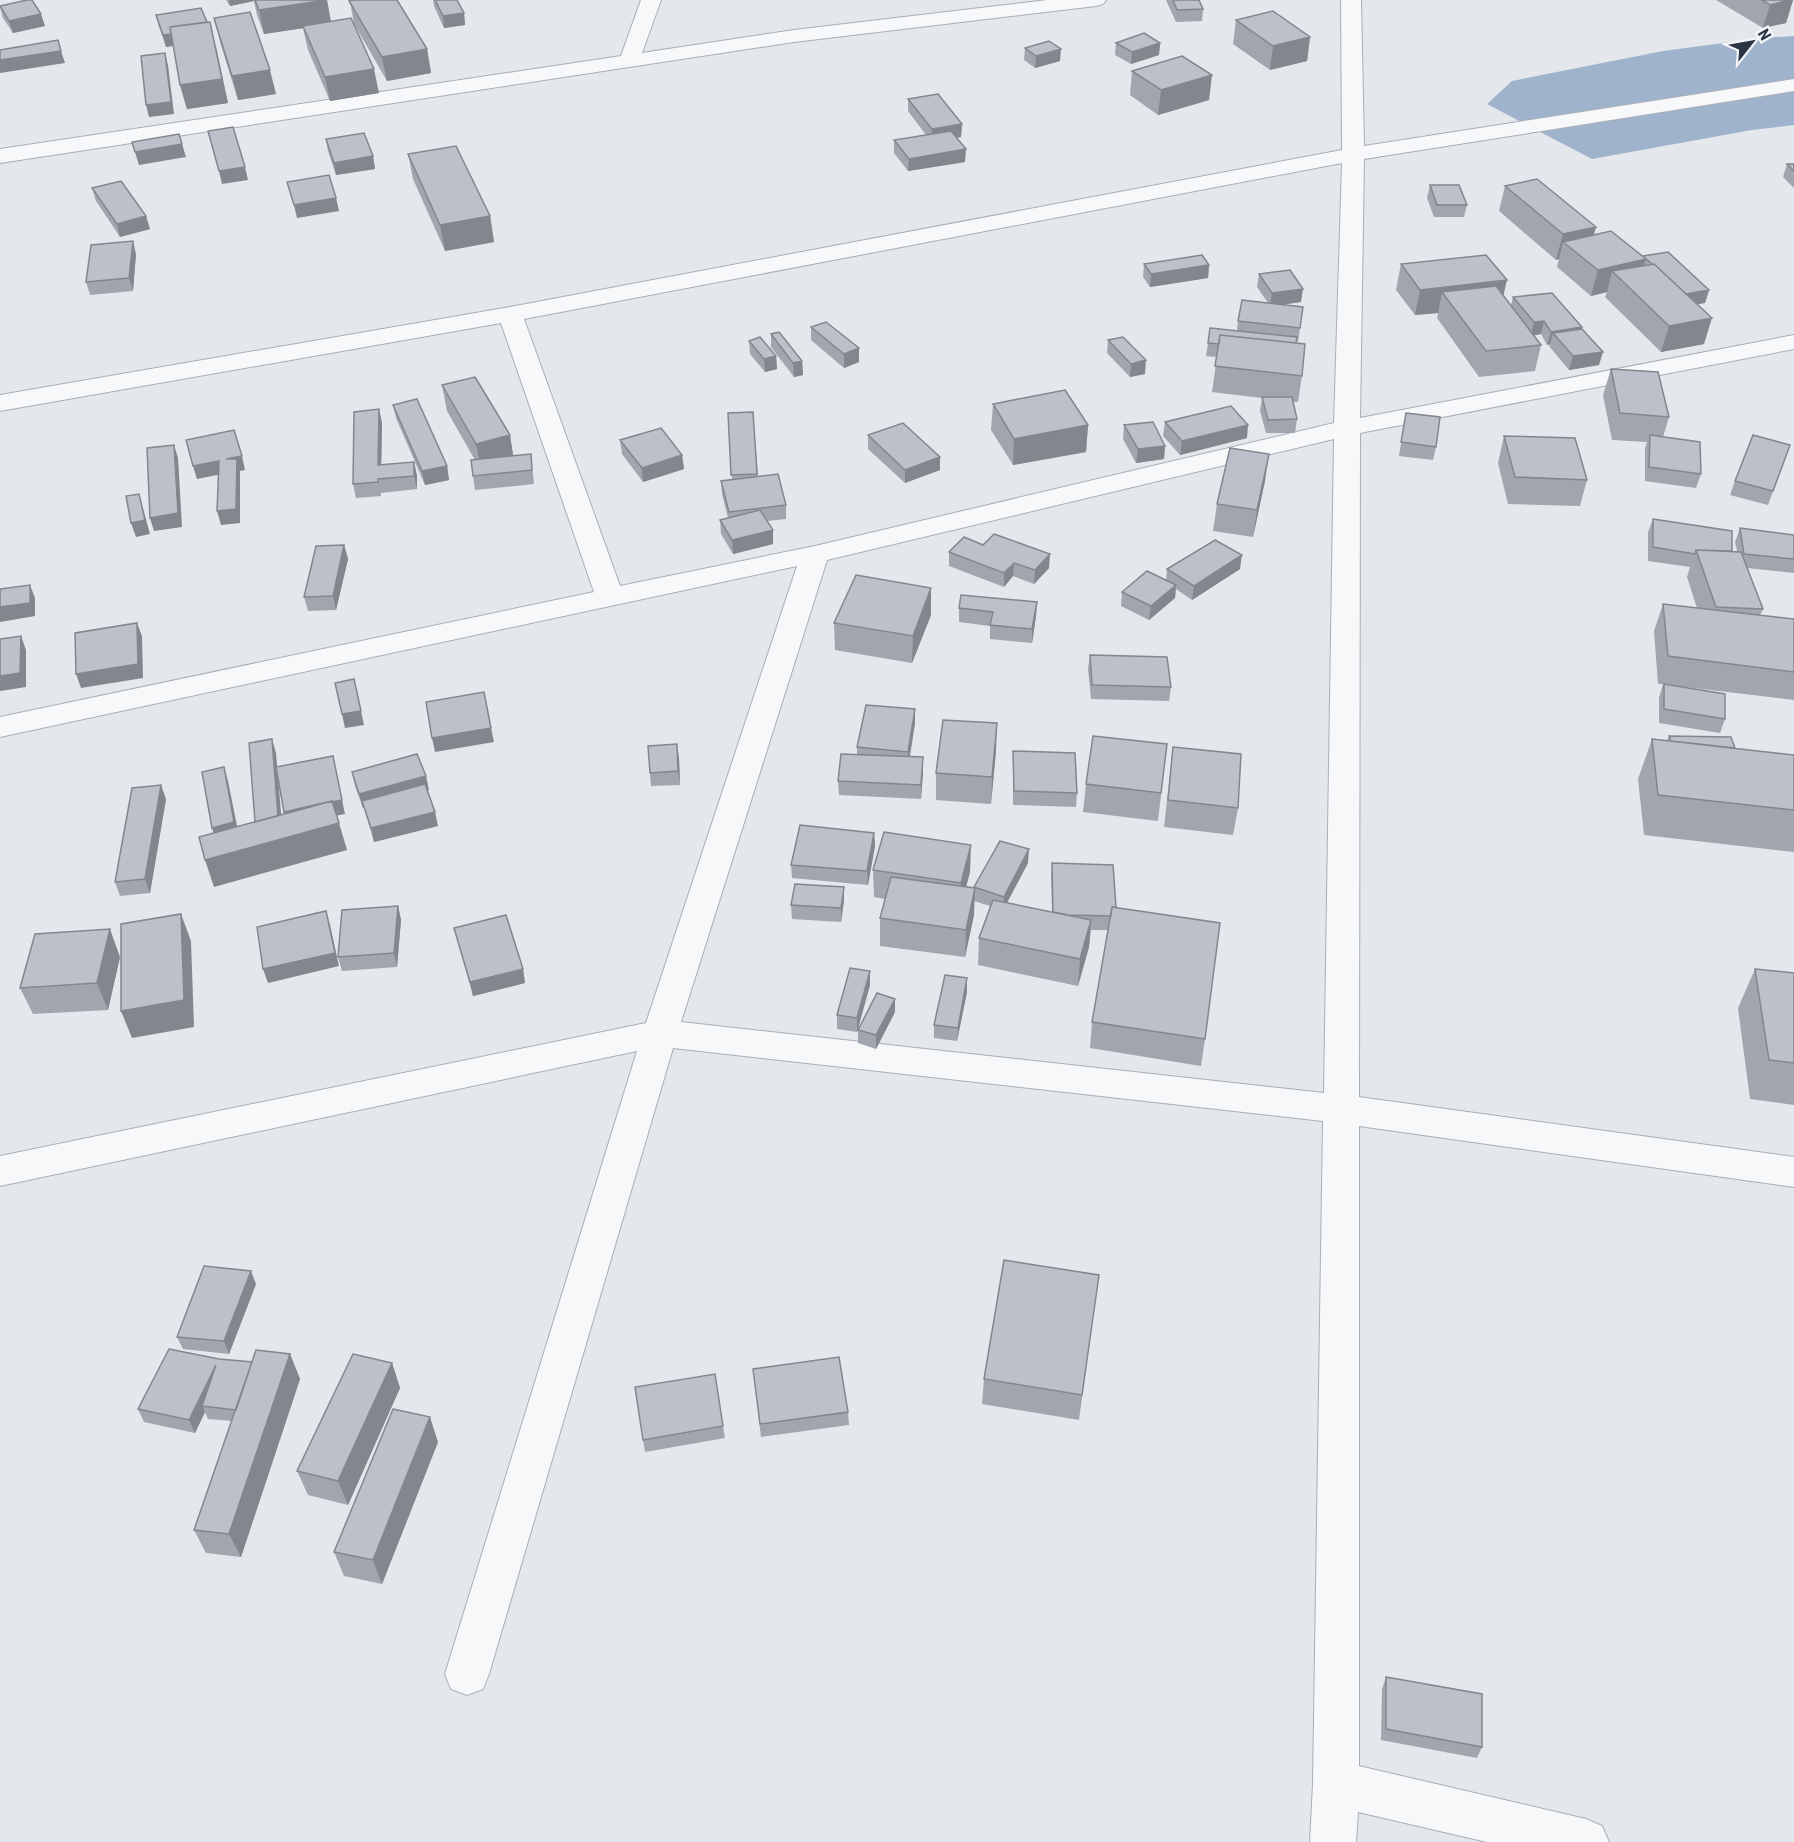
<svg xmlns="http://www.w3.org/2000/svg" width="1794" height="1842" font-family="'Roboto Condensed',sans-serif">
	<rect width="100%" height="100%" fill="#e4e7ec"/>
	<!-- water -->
	<path fill="#9fb4cc" d="M1794,36V125L1752,130L1592,159L1487,104L1512,81L1663,51L1761,38Z"/>
	<g fill="none" stroke-linecap="round" stroke-linejoin="round">
		<!-- minor casing -->
		<g stroke="#a9aeb7" stroke-width="2">
			<path id="minor" d="M641,0H661L642,53L794,30L1047,0H1106L1103,4L1096,6L794,42L0,163V149L621,56Z
				M1341,0H1361L1364,146L1794,79V91L1364,159L1360,418L1794,335V349L1360,433L1359,1097L1794,1157V1187L1359,1126V1766L1586,1819L1602,1826L1609,1842H1487L1358,1812L1356,1842H1310L1313,1784L1323,1121L673,1048L489,1674L483,1689L467,1695L451,1689L445,1674L637,1051L0,1186V1156L646,1023L797,566L0,737V717L594,592L501,323L0,411V395L510,307L1342,150ZM1342,163L1334,423L815,546L620,586L524,319ZM1334,439L1324,1093L681,1022L827,560Z"/>
		</g>
		<!-- minor -->
		<use href="#minor" fill="#f7f8fa" fill-rule="evenodd"/>
	</g>
	<!-- wall -->
	<path fill="#a1a5ae" d="M226,0H327L331,21L379,93L330,101L308,50L303,28L264,34L257,15L254,1L230,6Z
		M348,0H397L427,49L431,73L387,81L354,24L350,1Z
		M433,0H457L464,13L465,25L444,28L434,6Z
		M1166,0H1199L1203,9L1202,21L1176,22Z
		M1716,0H1793L1786,23L1763,28Z
		M0,7L45,26L13,33L3,18Z
		M156,15L216,46L228,103L187,109L180,85L173,46L166,47L159,27Z
		M214,18L276,94L238,100L220,42Z
		M1236,20L1310,37L1307,61L1270,70L1233,44Z
		M1116,43H1160L1159,55L1131,64L1115,55Z
		M1025,48L1060,61L1035,68L1024,60Z
		M1132,71L1209,100L1158,115L1130,95Z
		M908,99L962,124L961,137L956,138L965,162L908,171L894,153V140L926,135L908,111Z
		M326,139L373,156L375,169L336,175L328,151Z
		M408,154L490,216L494,242L445,251L413,179Z
		M1787,164H1794V188L1783,177Z
		M1430,185L1467,205L1464,217H1434L1427,198Z
		M1505,186L1594,235L1643,257L1709,290L1705,303L1698,304L1704,344L1661,352L1605,297L1607,292L1591,296L1557,267L1559,259L1556,260L1499,211Z
		M92,188L150,229L120,237L96,201Z
		M136,254L133,291L90,295L86,282Z
		M1144,264L1209,265L1208,278L1150,287L1143,277Z
		M1401,264L1503,295L1511,305L1513,297L1582,327V329L1599,365L1569,370L1549,346L1550,344L1547,345L1541,334L1534,335L1541,345L1535,371L1479,377L1437,318L1438,313L1415,315L1396,290Z
		M1259,274L1301,302L1282,305L1303,307L1298,342L1296,341V343L1302,376L1298,402H1293L1297,419L1295,433H1266L1260,411L1262,398L1212,392L1217,357L1206,356L1208,343L1237,330L1238,321L1268,303L1257,287Z
		M811,327L859,362L844,368L811,340Z
		M771,334L802,361L803,375L794,377L771,347Z
		M1108,340L1145,374L1130,377L1107,353Z
		M749,341L776,356L777,369L765,372L750,354Z
		M1611,369L1669,417L1663,437L1701,474L1696,488L1645,481V448L1647,442L1612,440L1603,395Z
		M442,385L510,435L513,456L531,454L534,484L475,490L473,476L475,460L447,411Z
		M993,404L1088,425L1086,452L1013,465L991,430Z
		M393,405L447,466L449,480L425,485L396,418Z
		M379,409L382,423L381,465L414,462L417,476V489L381,493V496L356,498L353,484Z
		M753,412L758,476L786,505V519L767,521L773,530V544L733,554L721,534L720,520L728,518L722,494L721,481L732,479L728,413Z
		M1406,413L1436,447L1433,460L1399,456Z
		M1165,422L1247,438L1180,455L1163,436Z
		M1124,425L1165,446L1164,459L1136,463L1123,439Z
		M868,435L940,470L905,483L868,449Z
		M1504,436L1587,480L1580,506L1508,504L1498,463Z
		M620,440L682,455L684,469L643,482L622,454Z
		M1790,445L1768,505L1730,495L1735,481Z
		M1265,481L1253,537L1213,531L1217,504Z
		M1653,519L1732,551H1737L1735,542L1740,528L1794,535V573L1747,568L1763,609L1760,615L1794,619V700L1668,685L1725,719L1720,733L1659,723V698L1663,684H1658L1654,631L1663,604L1697,608L1687,577L1690,567L1648,561V532Z
		M344,545L348,559L336,610L308,611L304,597Z
		M983,545L1049,568L1034,584L1013,576L1004,587L949,566V552Z
		M1167,569H1240L1192,600L1176,589L1175,598L1149,620L1121,606L1122,592L1166,580Z
		M931,588V615L912,663L835,650L834,623Z
		M1037,602L1036,616L1032,643L990,639V626L959,622V608Z
		M1090,655L1171,687L1169,701L1091,699L1088,669Z
		M915,723L910,757L923,771L921,799L839,795L838,781L857,755V747Z
		M1669,736L1735,748L1794,755V852L1644,835L1638,779L1652,739L1667,740Z
		M1167,744L1158,821L1083,812L1086,784Z
		M1173,747L1238,808L1233,835L1164,827Z
		M996,751L991,804L936,800V773Z
		M1013,751L1077,793L1076,807L1013,805Z
		M679,758L680,785L651,786L650,773Z
		M352,772L429,790H427L438,826L374,842L364,808H363L355,786Z
		M166,799L150,893L120,896L115,882Z
		M874,833L875,846L868,885L792,878L791,865Z
		M1028,863L1007,903L1052,912L1051,877L1052,863L1116,907L1205,1039L1201,1066L1090,1048L1092,1022L1108,930H1091L1089,947L1078,986L978,965L979,938L990,906L974,901V915L965,957L880,946V918L885,899L874,897L873,870L970,872L966,887L974,888Z
		M844,900L841,922L792,919L791,905Z
		M398,906L401,920L397,967L342,971L338,957Z
		M454,928L523,969L525,983L473,996Z
		M120,957L108,1010L33,1014L20,988Z
		M1755,969L1794,973V1105L1750,1099L1738,1008Z
		M870,971V985L857,1032L837,1029V1015Z
		M967,978V992L957,1041L934,1038V1025Z
		M895,999V1012L876,1049L858,1043V1030Z
		M1099,1275L1079,1420L982,1404L984,1379Z
		M256,1284L229,1354L183,1349L177,1337Z
		M290,1354L300,1379L241,1557L206,1553L194,1530L232,1421L208,1419L205,1412L195,1433L144,1422L138,1409L219,1359L252,1362Z
		M392,1363L400,1388L348,1505L308,1495L297,1471Z
		M753,1369L848,1412L849,1425L761,1437Z
		M723,1426L725,1438L645,1452L643,1440Z
		M438,1442L382,1584L344,1576L334,1552Z
		M1386,1677L1482,1747L1477,1758L1381,1740L1382,1689Z"/>
	<!-- shaded-wall -->
	<path fill="#83868d" d="M229,0H253L254,1L230,6Z
		M327,0L331,24L264,34L259,10Z
		M1790,0H1793L1786,23L1763,28L1770,5Z
		M464,13L465,25L444,28L443,16Z
		M41,14L45,26L13,33L9,21Z
		M210,22L228,103L187,109L180,85Z
		M209,28L212,40L166,47L163,35Z
		M1310,37L1307,61L1270,70L1273,46Z
		M1160,43L1159,55L1131,64L1132,52Z
		M427,49L431,73L387,81L382,57Z
		M1061,49L1060,61L1035,68L1036,56Z
		M61,51L65,63L0,73V60Z
		M165,53L168,65L174,114L149,117L146,105Z
		M374,69L379,93L330,101L325,77Z
		M270,70L276,94L238,100L232,76Z
		M1212,75L1209,100L1158,115L1161,90Z
		M962,124L961,137L932,142V129Z
		M182,144L186,157L139,165L135,152Z
		M966,149L965,162L908,171L909,159Z
		M373,156L375,169L336,175L334,163Z
		M245,167L248,180L222,184L219,171Z
		M336,198L339,211L297,218L294,205Z
		M146,216L150,229L120,237L117,224Z
		M490,216L494,242L445,251L440,225Z
		M1596,227L1589,253L1563,242L1559,259L1556,260L1563,234Z
		M133,241L136,254L133,291L129,278Z
		M1646,259L1638,285L1612,271L1607,292L1591,296L1598,270Z
		M1209,265L1208,278L1150,287L1151,274Z
		M1507,280L1501,306L1442,292L1438,313L1415,315L1420,290Z
		M1303,289L1301,302L1270,306L1272,293Z
		M1709,290L1705,303L1679,307L1683,294Z
		M1712,318L1704,344L1661,352L1669,326Z
		M1544,321L1541,334L1531,336L1534,322Z
		M1582,327L1578,340L1553,333L1550,344L1547,345L1551,332Z
		M859,348V362L844,368V354Z
		M1603,352L1599,365L1569,370L1573,356Z
		M776,356L777,369L765,372L764,359Z
		M1146,360L1145,374L1130,377L1131,364Z
		M802,361L803,375L794,377L793,363Z
		M379,409L382,423L381,479L378,465Z
		M1088,425L1086,452L1013,465L1014,439Z
		M1248,425L1247,438L1180,455L1182,441Z
		M510,435L514,461L481,470L476,444Z
		M174,445L178,458L182,527L154,531L150,518Z
		M1165,446L1164,459L1136,463L1138,449Z
		M1269,454L1265,481L1253,537L1257,510Z
		M682,455L684,469L643,482L642,468Z
		M242,456L245,470L240,471V523L221,525L217,511L226,459Z
		M940,457V470L905,483V470Z
		M219,461L222,474L197,479L193,466Z
		M414,462L417,476V489L414,476Z
		M447,466L449,480L425,485L422,471Z
		M139,494L150,534L136,537L131,523Z
		M773,530V544L733,554L732,540Z
		M344,545L348,559L336,610L333,596Z
		M1050,554L1049,568L1034,584L1035,570Z
		M1242,555L1240,569L1192,600L1194,586Z
		M1014,563L1013,576L1004,587V573Z
		M30,585L35,598V616L0,622V607Z
		M1176,585L1175,598L1149,620L1151,606Z
		M931,588V615L912,663L913,636Z
		M1037,602L1036,616L1032,643V629Z
		M137,623L142,636L143,678L81,688L76,674Z
		M21,636L26,650V687L0,691V676Z
		M354,679L364,725L345,728L342,714Z
		M915,709V723L908,765V752Z
		M997,723L996,751L991,804L992,777Z
		M491,728L494,742L435,752L432,738Z
		M272,739L276,753L283,836L259,841Z
		M677,744L679,758L680,785L678,771Z
		M333,756L345,814L288,825L284,812Z
		M923,757V771L921,799V785Z
		M224,767L228,781L239,836L216,842L212,828Z
		M426,776L429,790L363,808L359,794Z
		M161,785L166,799L150,893L145,879Z
		M435,812L438,826L374,842L371,828Z
		M339,823L347,850L214,887L205,860Z
		M874,833L875,846L868,885L867,871Z
		M971,845L970,872L960,910L961,883Z
		M1029,849L1028,863L1003,910L1004,897Z
		M844,887V900L841,922V908Z
		M975,888L974,915L965,957L966,930Z
		M398,906L401,920L397,967L394,953Z
		M326,911L330,925L339,966L268,983L263,969Z
		M181,914L191,941L194,1027L132,1038L121,1011Z
		M1091,920L1089,947L1078,986L1080,959Z
		M110,929L120,957L108,1010L97,983Z
		M523,969L525,983L473,996L470,982Z
		M870,971V985L857,1032V1018Z
		M967,978V992L957,1041L958,1028Z
		M895,999V1012L876,1049V1035Z
		M251,1271L256,1284L229,1354L224,1341Z
		M290,1354L300,1379L241,1557L229,1534Z
		M392,1363L400,1388L348,1505L338,1481Z
		M216,1365L202,1406L205,1412L195,1433L189,1420Z
		M430,1417L438,1442L382,1584L373,1560Z"/>
	<!-- building -->
	<path fill="#bbc0ca" stroke="#83868d" stroke-width="1.5" d="M27,0H32L41,14L9,21L0,6Z
		M255,0H327L259,10Z
		M353,0H397L427,49L382,57L349,1Z
		M435,0H457L464,13L443,16Z
		M1173,0H1199L1203,9L1177,10Z
		M1762,0H1790L1770,5Z
		M201,8L207,22L170,27L171,34L163,35L156,15Z
		M1273,11L1310,37L1273,46L1236,20Z
		M250,12L270,70L232,76L214,18Z
		M351,18L374,69L325,77L303,26Z
		M210,22L222,79L180,85L170,27Z
		M1144,33L1160,43L1132,52L1116,43Z
		M58,40L61,51L0,60V50Z
		M1049,41L1061,49L1036,56L1025,48Z
		M165,53L171,102L146,105L141,56Z
		M1182,56L1212,75L1161,90L1132,71Z
		M938,94L962,124L932,129L908,99Z
		M233,127L245,167L219,171L208,131Z
		M951,131L966,149L909,159L894,140Z
		M364,133L373,156L334,163L326,139Z
		M179,134L182,144L135,152L132,142Z
		M456,146L490,216L440,225L408,154Z
		M1787,164H1794V171Z
		M329,175L336,198L294,205L287,182Z
		M1537,179L1596,227L1563,234L1505,186Z
		M121,181L146,216L117,224L92,188Z
		M1430,185H1459L1467,205H1437Z
		M1611,231L1646,259L1598,270L1563,242Z
		M133,241L129,278L86,282L91,245Z
		M1668,252L1709,290L1686,294L1654,264H1652L1643,256Z
		M1202,255L1209,265L1151,274L1144,264Z
		M1486,255L1507,280L1420,290L1401,264Z
		M1654,264L1712,318L1669,326L1612,271Z
		M1290,270L1303,289L1272,293L1259,274Z
		M1496,286L1541,345L1486,351L1442,292Z
		M1552,293L1582,327L1551,332L1544,321L1534,322L1513,297Z
		M1242,300L1303,307L1300,328L1238,321Z
		M826,322L859,348L844,354L811,327Z
		M1210,328L1297,337L1296,343L1220,335L1219,344L1208,343Z
		M1582,329L1603,352L1573,356L1553,333Z
		M779,332L802,361L793,363L771,334Z
		M1220,335L1305,344L1302,376L1215,366Z
		M760,337L776,356L764,359L749,341Z
		M1123,337L1146,360L1131,364L1108,340Z
		M1611,369L1658,372L1669,417L1620,413Z
		M475,377L510,435L476,444L442,385Z
		M1065,390L1088,425L1014,439L993,404Z
		M1262,397H1292L1297,419L1268,420Z
		M417,399L447,466L422,471L393,405Z
		M1231,406L1248,425L1182,441L1165,422Z
		M379,409L378,465L414,462V476L378,479V482L353,484L354,412Z
		M753,412L757,474L731,475L728,413Z
		M1406,413L1440,417L1436,447L1401,442Z
		M1153,422L1165,446L1138,449L1124,425Z
		M903,423L940,457L905,470L868,435Z
		M661,428L682,455L642,468L620,440Z
		M234,430L242,456L226,459H237L236,509L217,511L219,461L193,466L186,440Z
		M1650,435L1700,442L1701,474L1649,467Z
		M1753,435L1790,445L1773,491L1735,481Z
		M1504,436L1575,438L1587,480L1515,477Z
		M174,445L178,513L150,518L147,448Z
		M1230,448L1269,454L1257,510L1217,504Z
		M531,454L532,470L473,476L471,460Z
		M778,474L786,505L729,512L721,481Z
		M139,494L145,520L131,523L126,496Z
		M760,510L773,530L732,540L720,520Z
		M1653,519L1732,531V551L1696,550L1695,554L1653,547Z
		M1740,528L1794,535V559L1744,554Z
		M994,534L1050,554L1035,570L1014,563L1004,573L949,552L964,537L983,545Z
		M1215,540L1242,555L1194,586L1167,569Z
		M344,545L333,596L304,597L316,546Z
		M1696,550L1741,552L1763,609L1716,607Z
		M1147,571L1176,585L1151,606L1122,592Z
		M856,575L931,588L913,636L834,623Z
		M30,585V603L0,607V589Z
		M961,595L1037,602L1032,629L990,625L993,612L959,608Z
		M1663,604L1794,619V672L1668,656Z
		M137,623L138,664L76,674L75,633Z
		M21,636L20,673L0,676V639Z
		M1090,655L1167,657L1171,687L1092,685Z
		M354,679L361,711L342,714L335,683Z
		M1664,684L1725,694V719L1664,709Z
		M484,692L491,728L432,738L426,702Z
		M866,705L915,709L908,752L857,747Z
		M943,720L997,723L992,777L936,773Z
		M1093,736L1167,744L1161,793L1086,784Z
		M1669,736L1731,737L1735,748L1671,741Z
		M272,739L278,816L255,822L249,743Z
		M1652,739L1794,755V810L1658,795Z
		M677,744L678,771L650,773L648,746Z
		M1173,747L1241,754L1238,808L1168,800Z
		M1013,751L1075,753L1077,793L1014,791Z
		M417,754L426,776L359,794L352,772Z
		M841,754L923,757L921,785L838,781Z
		M333,756L342,800L332,802V801L284,812L276,767Z
		M224,767L234,822L212,828L202,772Z
		M425,784L435,812L371,828L362,801Z
		M161,785L145,879L115,882L132,788Z
		M332,801L339,823L205,860L199,837Z
		M800,825L874,833L867,871L791,865Z
		M884,832L971,845L961,883L873,870Z
		M1000,841L1029,849L1004,897L974,887Z
		M1052,863L1113,865L1116,907H1112L1111,916L1068,915L1053,912Z
		M891,877L975,888L966,930L880,918Z
		M795,884L844,887L841,908L791,905Z
		M993,900L1091,920L1080,959L979,938Z
		M398,906L394,953L338,957L342,910Z
		M1112,907L1220,923L1205,1039L1092,1022Z
		M326,911L335,953L263,969L257,927Z
		M181,914L184,1000L121,1011V924Z
		M506,915L523,969L470,982L454,928Z
		M110,929L97,983L20,988L35,934Z
		M850,968L870,971L857,1018L837,1015Z
		M1755,969L1794,973V1063L1769,1060Z
		M945,975L967,978L958,1028L934,1025Z
		M877,993L895,999L876,1035L858,1030Z
		M1004,1260L1099,1275L1082,1395L984,1379Z
		M204,1266L251,1271L224,1341L177,1337Z
		M169,1349L219,1359L252,1362L236,1410L202,1406L216,1365L189,1420L138,1409Z
		M256,1350L290,1354L229,1534L194,1530Z
		M353,1354L392,1363L338,1481L297,1471Z
		M839,1357L848,1412L760,1424L753,1369Z
		M715,1374L723,1426L643,1440L635,1387Z
		M393,1409L430,1417L373,1560L334,1552Z
		M1386,1677L1482,1694V1747L1386,1729Z"/>
	<!-- north arrow -->
	<g transform="translate(1752 42) rotate(59)" stroke="#f4f6f9" stroke-width="4.5" paint-order="stroke">
	<path d="M0-4.5L10 22L0 15L-10 22Z" fill="#2b3445"/>
	<text y="-9" font-size="16" font-weight="bold" text-anchor="middle" fill="#2b3445">N</text>
	</g>
</svg>
